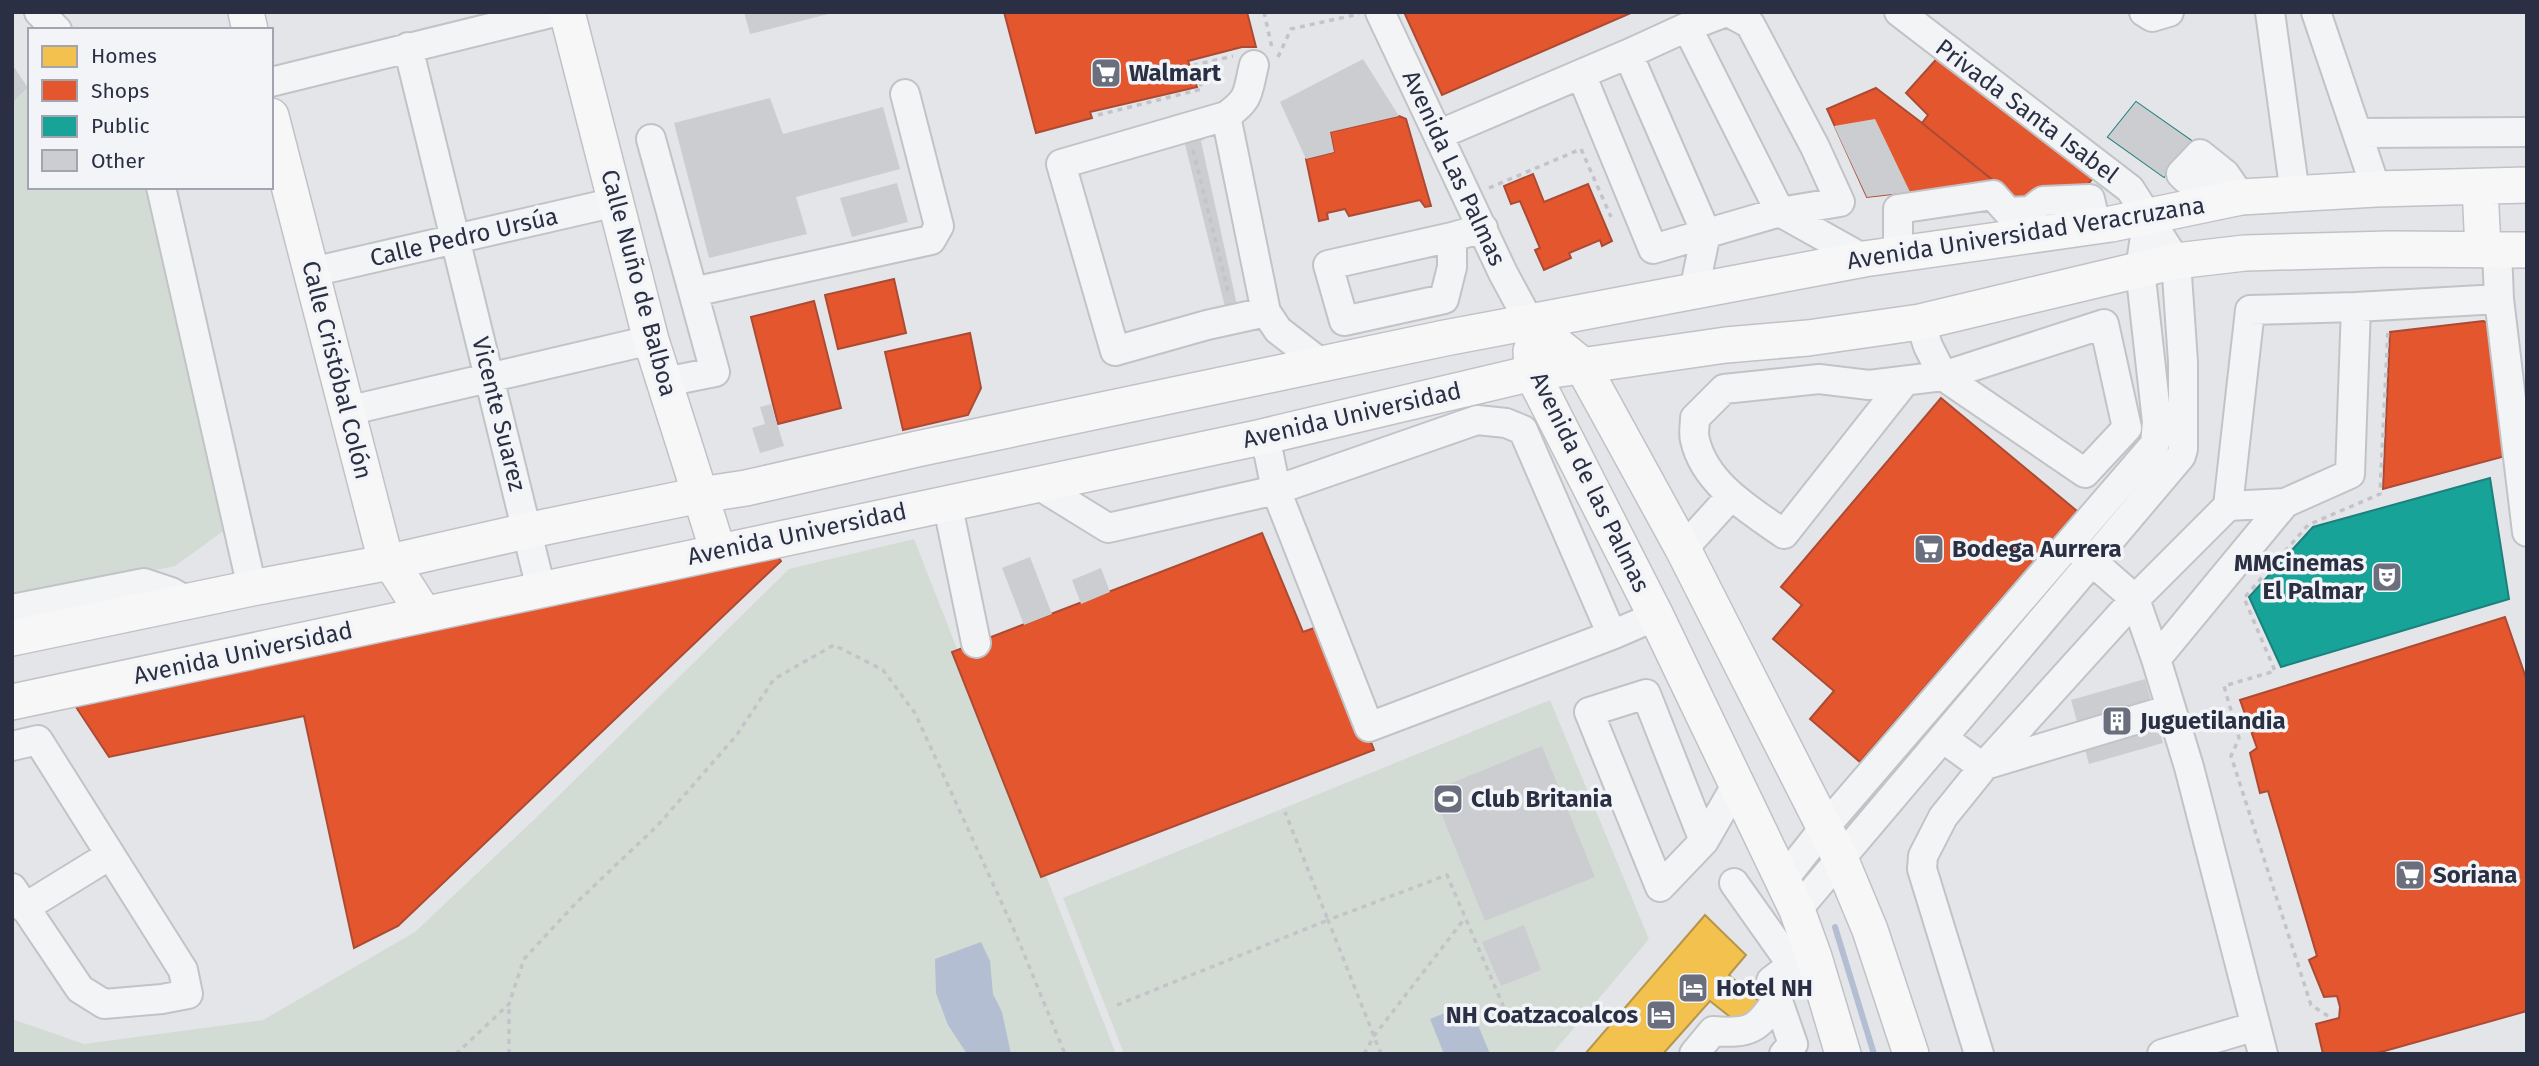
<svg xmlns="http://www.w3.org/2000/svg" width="2539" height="1066" font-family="'Fira Sans',sans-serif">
	<rect width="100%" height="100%" fill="#e4e5e9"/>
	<!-- green -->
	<path fill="#d3dcd4" d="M30,87V187H152L226,529L175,566L12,600V103Z
		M914,539L1116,1054H12V1019L84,1044L263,1020L415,932L541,813L789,569Z
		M1550,700L1649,939L1552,1054H1124L1063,898Z"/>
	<!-- water -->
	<path fill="#b3bed3" d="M981,942L990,961L993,994L1002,1012L1011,1054H967L948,1025L936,993L935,959Z
		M1469,1003L1490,1054H1444L1430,1019Z"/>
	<!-- homes -->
	<path fill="#f2c14e" stroke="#b6954b" stroke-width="2" d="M1705,915L1746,955L1729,975L1760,1002L1739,1024L1710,1001L1663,1054H1585Z"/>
	<!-- shops -->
	<path fill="#e4572e" stroke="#ac4b34" stroke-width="2" d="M1004,12H1247L1256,47H1242L1188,61L1197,87L1090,112L1092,118L1036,133Z
		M1404,12H1633L1442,95Z
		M1942,53L2094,177L2084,189L2025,206L1922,123L1928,115L1906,93Z
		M1876,88L1922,123L1995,182L1867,197L1827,109Z
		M1399,116L1406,119L1431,206L1425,207L1420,200L1349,216L1345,209L1327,213L1328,219L1319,221L1306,159L1334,152L1330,132Z
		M1533,174L1544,202L1588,184L1612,241L1602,246L1600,240L1569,253L1571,258L1544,270L1535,250L1540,248L1520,201L1511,204L1504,186Z
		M894,279L906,333L838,349L825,295Z
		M814,301L841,408L778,424L751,317Z
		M2483,321L2489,323L2509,455L2383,489L2390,332Z
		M970,333L981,388L968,415L903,430L885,352Z
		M1941,398L2077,511L1860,762L1810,719L1834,691L1773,639L1802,605L1781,587Z
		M1262,533L1303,632L1325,624L1374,750L1041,877L952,652Z
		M774,551L781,561L398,926L354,948L304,716L109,757L76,707Z
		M2505,617L2527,681V1011L2374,1054H2323L2316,1024L2339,1018L2340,1007L2337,996L2324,997L2309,960L2317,956L2268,791L2260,793L2250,753L2257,748L2240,700Z"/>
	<!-- public -->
	<path fill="#17a398" stroke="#1d807e" stroke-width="2" d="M2136,102L2193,142L2164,177L2108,137Z
		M2490,478L2509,599L2281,667L2249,597L2313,527Z"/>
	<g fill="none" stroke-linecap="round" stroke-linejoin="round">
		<!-- stream -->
		<path stroke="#b3bed3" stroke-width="6" d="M1835,927L1874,1054"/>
	</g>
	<!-- building -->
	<path fill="#cccdd1" d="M744,12H832V13L750,34Z
		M1363,59L1399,116L1330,132L1334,152L1306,159L1280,102Z
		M12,64L28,88L12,103Z
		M770,98L783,134L883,107L900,169L796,197L807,234L709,258L674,123Z
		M2136,102L2193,142L2164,177L2108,137Z
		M1875,119L1910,192L1867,197L1834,126Z
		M1202,127L1205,139L1201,141L1237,305L1225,307L1185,144L1178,145L1175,135Z
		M897,183L908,222L852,237L840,198Z
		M771,404L784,446L760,453L752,428L765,424L760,407Z
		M1030,557L1052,614L1024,625L1002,568Z
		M1101,568L1110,592L1081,604L1072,580Z
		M2145,679L2163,743L2089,764L2071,700Z
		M1542,746L1595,877L1485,921L1432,791Z
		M1524,925L1541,970L1501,986L1482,942Z"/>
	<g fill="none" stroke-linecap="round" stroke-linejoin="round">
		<!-- minor casing -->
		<g stroke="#c2c3c7" stroke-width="32">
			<path id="minor" d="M39,12L57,30
				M1380,12L1503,273L1530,323
				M2144,12L2152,17L2169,12
				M2270,12L2295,194
				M2316,12L2376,189
				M1687,27L1780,212L1864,259
				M408,47L541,589
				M1628,54L1706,233L1694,291
				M1581,74L1653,249L1780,212L1840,202L1815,147L1750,24L1728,12
				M271,82L555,12
				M1226,116C1251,98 1247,93 1254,65
				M2358,133L2527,132
				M1438,135L1628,54L1687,27L1726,12
				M651,139L715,372L665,382
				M2219,169L2186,179L2181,174L2200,154L2225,174L2241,197
				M161,187L252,588
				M1452,237L1328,265L1344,321L1444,299L1452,267V237L1483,228
				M2497,250L2499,299L2527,532
				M1898,254V209L1993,195L2008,212L2030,211L2043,201L2090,199L2096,225
				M312,272L616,202
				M693,292L931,240L939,226L905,94
				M2356,307L2499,299
				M1266,312L1207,325L1115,351L1061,164L1226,116L1266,312L1278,330L1322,364
				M1905,381L1784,534C1750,510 1705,484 1695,440C1693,434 1695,425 1695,418L1724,389L1819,379L1869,385L1943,376L2085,473L2127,428L2104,324L1943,376L1928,346L1920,322
				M347,411L651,340
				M1035,483L1108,528L1276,490L1269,455L1262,437
				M947,502L976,643
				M1683,549L1731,496
				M2078,549L2135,599L2156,659
				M12,609L144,583L171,592L187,601
				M1612,635L1523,430L1506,423L1477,420L1276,490L1369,727L1612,635L1656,616
				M1944,739L1977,763L1985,765L2171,709
				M12,746L38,740L183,970L188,994L162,999L104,1004L80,989L12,888
				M1704,841L1646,694L1589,712L1660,887L1704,841L1738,782
				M1783,880L1824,828L2155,444L2157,422L2140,269L2148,217
				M1734,883L1792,965
				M24,908L110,855
				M1797,910L2181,456L2183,449V362L2176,261L2130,189L1899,12
				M1694,1054L1713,1031C1749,1034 1758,1030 1777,999
				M1784,1054L1793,1044L1771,981L1792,965L1814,957
				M1979,1054L1922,869L1923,856L1943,817L1985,765L2135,599L2228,506L2250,310L2356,307L2350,474L2285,503L2228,506
				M2162,1054L2256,1026
				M2263,1054L2189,767L2156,659L2285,503"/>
		</g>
		<!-- major casing -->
		<g stroke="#c0c2c7" stroke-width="38">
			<path id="major" d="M246,12L250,30
				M567,12L651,340L718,551
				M271,116L383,550L424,614
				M2480,187L2483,249
				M1530,323L1582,365L1683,549L1840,858L1870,930L1911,1054
				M1531,351L1532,373L1656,616L1797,910L1814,957L1843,1054
				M12,638L252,588L390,562L526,531L700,495L746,488L917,449L1445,338L1864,259L2111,224L2241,197L2376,189L2527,185
				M12,702L1262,437L1532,373L1726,345L1808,338L1920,322L2176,261L2245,253L2390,249L2527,250"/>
		</g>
		<!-- path -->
		<path stroke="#c3c3c9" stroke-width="3.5" stroke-dasharray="5 5" stroke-linecap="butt" d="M1264,12L1272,48
			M1278,57L1291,29L1359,14
			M1098,115L1202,89L1195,65L1233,56
			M1193,150L1229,295
			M1489,188L1581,149L1611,217
			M1117,1005L1328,920L1285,812
			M2328,1016L2311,1005L2231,756L2239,738L2224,686L2275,671L2244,598L2308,525L2380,494L2388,329
			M456,1054L509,1004L524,959L575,904L658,825L736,736L774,679L834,645L883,670L915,713L1015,932L1065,1054
			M509,1054V1004
			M1364,1054L1374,1036L1465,918
			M1381,1054L1328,920L1447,875L1511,1024"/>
		<!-- minor -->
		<use href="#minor" stroke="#f3f4f6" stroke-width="28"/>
		<!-- major -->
		<use href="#major" stroke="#f7f7f7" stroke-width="35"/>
	</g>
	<!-- icons -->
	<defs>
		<g id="supermarket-square" transform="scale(1.575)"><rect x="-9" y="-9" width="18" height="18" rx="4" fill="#6b6f7d" stroke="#f2f4f8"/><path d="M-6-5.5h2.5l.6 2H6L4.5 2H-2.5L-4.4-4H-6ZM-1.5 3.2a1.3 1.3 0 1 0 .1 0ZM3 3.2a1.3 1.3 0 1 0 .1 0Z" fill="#fff"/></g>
		<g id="theatre-square" transform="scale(1.575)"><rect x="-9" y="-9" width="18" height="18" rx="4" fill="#6b6f7d" stroke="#f2f4f8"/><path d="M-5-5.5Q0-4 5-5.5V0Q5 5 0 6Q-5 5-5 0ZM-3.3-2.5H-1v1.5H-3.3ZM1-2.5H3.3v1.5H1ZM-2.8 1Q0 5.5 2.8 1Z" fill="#fff"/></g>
		<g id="building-square" transform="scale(1.575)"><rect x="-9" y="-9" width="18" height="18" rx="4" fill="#6b6f7d" stroke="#f2f4f8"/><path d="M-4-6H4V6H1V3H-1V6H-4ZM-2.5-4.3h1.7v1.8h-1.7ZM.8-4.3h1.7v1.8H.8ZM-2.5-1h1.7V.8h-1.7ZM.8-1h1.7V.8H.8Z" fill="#fff"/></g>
		<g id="stadium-square" transform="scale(1.575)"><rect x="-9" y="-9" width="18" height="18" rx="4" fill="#6b6f7d" stroke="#f2f4f8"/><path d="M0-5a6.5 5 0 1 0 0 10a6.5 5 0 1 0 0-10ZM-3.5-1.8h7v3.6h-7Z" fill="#fff"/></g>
		<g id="hotel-square" transform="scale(1.575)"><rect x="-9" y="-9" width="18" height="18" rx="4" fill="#6b6f7d" stroke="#f2f4f8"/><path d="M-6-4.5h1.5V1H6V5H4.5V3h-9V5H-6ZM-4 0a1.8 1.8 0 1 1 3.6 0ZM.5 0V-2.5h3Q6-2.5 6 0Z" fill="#fff"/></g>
	</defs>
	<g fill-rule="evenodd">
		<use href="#supermarket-square" x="1106" y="73"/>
		<use href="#supermarket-square" x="1929" y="549"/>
		<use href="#theatre-square" x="2387" y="577"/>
		<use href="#building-square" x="2117" y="721"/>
		<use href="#stadium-square" x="1448" y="799"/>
		<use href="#supermarket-square" x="2410" y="875"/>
		<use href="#hotel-square" x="1693" y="988"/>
		<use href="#hotel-square" x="1661" y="1015"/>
	</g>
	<g text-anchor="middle" stroke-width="7" stroke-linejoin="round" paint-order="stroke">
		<!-- poi labels -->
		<g font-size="24" font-weight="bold" fill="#2a2f43" stroke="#f2f4f8" text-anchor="start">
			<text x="1129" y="81">Walmart</text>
			<text x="1952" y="557">Bodega Aurrera</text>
			<text x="2364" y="571" text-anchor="end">MMCinemas<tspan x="2364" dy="28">El Palmar</tspan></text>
			<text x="2140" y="729">Juguetilandia</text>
			<text x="1471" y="807">Club Britania</text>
			<text x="2433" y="883">Soriana</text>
			<text x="1716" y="996">Hotel NH</text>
			<text x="1638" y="1023" text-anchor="end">NH Coatzacoalcos</text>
		</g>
		<!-- street labels -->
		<g font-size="24" fill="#2a2f43" stroke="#f2f4f8">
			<text transform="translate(2027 111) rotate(37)" y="8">Privada Santa Isabel</text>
			<text transform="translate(1454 168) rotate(65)" y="8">Avenida Las Palmas</text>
			<text transform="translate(2026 233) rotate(-9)" y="8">Avenida Universidad Veracruzana</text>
			<text transform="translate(464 237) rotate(-13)" y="8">Calle Pedro Ursúa</text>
			<text transform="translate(639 283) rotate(75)" y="8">Calle Nuño de Balboa</text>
			<text transform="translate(337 370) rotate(76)" y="8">Calle Cristóbal Colón</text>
			<text transform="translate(499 414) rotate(76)" y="8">Vicente Suarez</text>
			<text transform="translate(1352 415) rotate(-13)" y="8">Avenida Universidad</text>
			<text transform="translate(1590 482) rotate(64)" y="8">Avenida de las Palmas</text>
			<text transform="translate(797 534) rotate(-12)" y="8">Avenida Universidad</text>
			<text transform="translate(243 653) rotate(-12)" y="8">Avenida Universidad</text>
		</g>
	</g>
	<!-- border -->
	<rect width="2539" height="1066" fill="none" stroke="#2a2f43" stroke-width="28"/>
	<!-- legend -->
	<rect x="28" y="28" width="245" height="161" fill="#f2f4f8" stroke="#a2a5b0" stroke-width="2"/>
	<rect x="42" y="46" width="35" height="21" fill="#f2c14e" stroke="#a2a5b0" stroke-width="2"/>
	<text x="91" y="63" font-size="21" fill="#2a2f43">Homes</text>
	<rect x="42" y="80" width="35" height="21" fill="#e4572e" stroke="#a2a5b0" stroke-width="2"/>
	<text x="91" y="98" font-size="21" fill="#2a2f43">Shops</text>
	<rect x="42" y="116" width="35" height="21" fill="#17a398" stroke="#a2a5b0" stroke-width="2"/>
	<text x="91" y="133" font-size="21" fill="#2a2f43">Public</text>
	<rect x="42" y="150" width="35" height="21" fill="#cccdd1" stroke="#a2a5b0" stroke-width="2"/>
	<text x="91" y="168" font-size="21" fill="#2a2f43">Other</text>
</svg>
